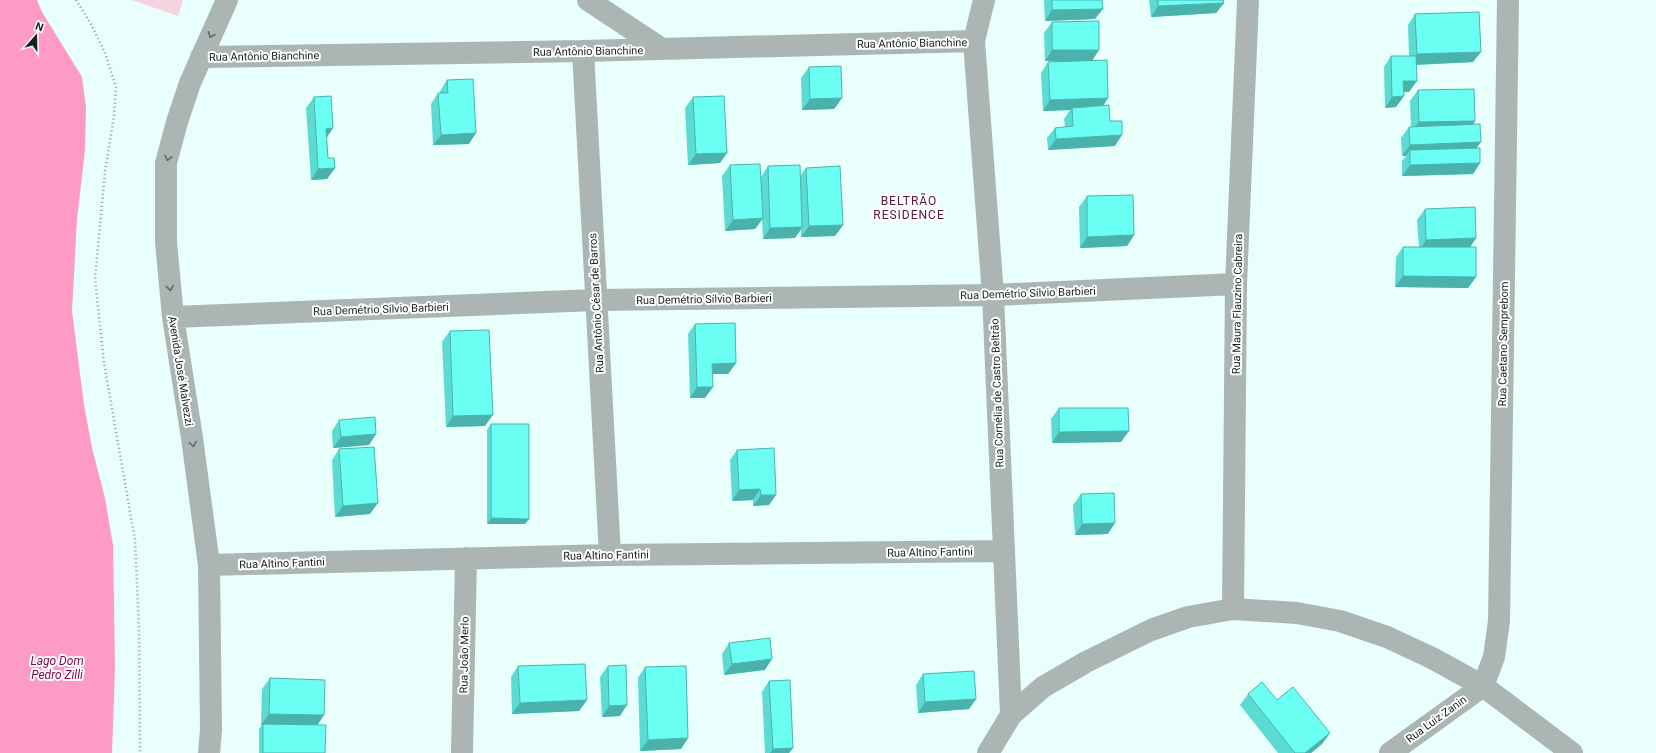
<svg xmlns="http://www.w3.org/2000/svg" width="1656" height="753" font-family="Roboto,sans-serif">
	<rect width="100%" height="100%" fill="#e8fffc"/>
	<!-- green -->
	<path fill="#f5d3e0" d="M132,0H183L178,16Z"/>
	<!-- water -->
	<path fill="#fd9bc6" d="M0,0H37L42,12L82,77L86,108L85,150L77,219L72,311L84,405L92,448L105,498L113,545L115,667L112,753H0Z"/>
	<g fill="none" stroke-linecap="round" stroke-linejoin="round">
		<!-- path -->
		<path stroke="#8b9c9a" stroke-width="2.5" stroke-dasharray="1 3" stroke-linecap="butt" d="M76,0L91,24L105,53L116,87L114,116L105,172L95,279L104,363L135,540L139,628L140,753"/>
		<!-- street -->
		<path stroke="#abb5b4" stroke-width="22" d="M588,0L662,49
			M984,0L974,41L993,295L1011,715
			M583,51L610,555
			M201,57L583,51L974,41
			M173,317L595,300L993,295L1236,284
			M209,565L610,555L1003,551
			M1233,609L1236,284L1248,0
			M209,753L211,730L209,565L192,438L173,317L166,242V163L177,122L190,83L227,0
			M462,753L466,558
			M988,753L1011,715L1043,687L1086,662L1151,630L1188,617L1233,609L1297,613L1340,621L1387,637L1432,658L1483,686L1572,753
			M1390,753L1483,686L1494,657L1499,621L1508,0"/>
	</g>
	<!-- wall -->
	<path fill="#5cdbd2" d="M1044,0H1102L1095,19L1045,21Z
		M1149,0H1223L1224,3L1216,13L1151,17Z
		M1415,14L1473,62L1417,65L1409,92H1404V96L1396,107L1385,108L1384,67L1391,56H1409L1408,25Z
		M1052,22L1092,60L1108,98L1103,106L1110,121L1115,146L1048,150L1047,138L1055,128L1065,127L1064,119L1070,110L1043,111L1041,73L1048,62L1068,61H1045L1044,33Z
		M809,67L842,98L834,109L802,110L801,78Z
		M447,80L469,144L433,145L431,104L438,93H440V91Z
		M1418,90L1475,121L1473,125L1476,148L1480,163L1473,174L1402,176V161L1406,156H1402L1401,138L1409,127H1411L1410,101Z
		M314,97L333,128L326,138L328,158L335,168L327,179L311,180L306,108Z
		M693,97L720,163L688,165L685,108Z
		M730,165L761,177L768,166L800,176L806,168L843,225L835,236L801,237V230L795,238L763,239L762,220L755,229L725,231L722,176Z
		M1087,196L1134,235L1127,246L1080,248L1079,207Z
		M1425,209L1476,238L1470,247L1476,277L1468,288L1395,287L1396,257L1403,247H1419L1417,220Z
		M695,324L736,363L728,374H712L705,398H690L688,334Z
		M450,331L485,426L446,427L442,342Z
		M1059,408L1121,442L1052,443L1051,419Z
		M339,420L376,434L369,445L333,448L332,431Z
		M491,424L525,524H487V430Z
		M774,448L769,505L753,506V500L732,501L730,460L737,450Z
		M339,449L370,514L335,517L332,460Z
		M1081,494L1108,534L1075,535L1073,505Z
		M729,643L765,670L724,675L722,654Z
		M518,666L587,700L579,711L512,714L511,677Z
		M608,666L620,716L602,717L600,677Z
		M645,667L688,738L681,749L640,751L638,678Z
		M923,674L976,699L969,709L918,713L916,685Z
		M270,678L318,725L325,753H259V729L262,725H261L262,689Z
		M769,681L793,748L789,753H765L762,692Z
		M1248,694L1277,700L1330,733L1322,744L1311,753H1278L1240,705Z"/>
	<!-- shaded-wall -->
	<path fill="#4bb2ab" d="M1224,3L1216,13L1151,17L1158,6Z
		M1103,9L1095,19L1045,21L1052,10Z
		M1052,50H1099L1092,61H1045Z
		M1481,52L1473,62L1409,65L1417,54Z
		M1403,81H1417L1409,92H1396Z
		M1404,96L1396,107L1385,108L1392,97Z
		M842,98L834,109L802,110L810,99Z
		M1108,98L1101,109L1072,108L1070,110L1043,111L1050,100Z
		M1475,121L1468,132L1411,133L1419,122Z
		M333,128L326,139V129Z
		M476,133L469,144L433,145L441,135Z
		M1122,135L1115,146L1048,150L1056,139Z
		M1481,142L1473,153L1410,150L1406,156H1402L1410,145Z
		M727,153L720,163L688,165L696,154Z
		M1480,163L1473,174L1402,176L1410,165Z
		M335,168L327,179L311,180L318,169Z
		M763,218L755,229L725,231L733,220Z
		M843,225L835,236L801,237L809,226Z
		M802,227L795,238L763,239L770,228Z
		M1134,235L1127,246L1080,248L1087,237Z
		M1476,238L1469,249L1419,251L1426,240Z
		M1403,276L1476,277L1468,288L1395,287Z
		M736,363L728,374H704L712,364Z
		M697,387H713L705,398H690Z
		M493,415L485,426L446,427L453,416Z
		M1129,431L1121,442L1052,443L1059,432Z
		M376,434L369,445L333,448L341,437Z
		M760,489L753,500L732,501L739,490Z
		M761,495H776L769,505L753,506Z
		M378,503L370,514L335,517L343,506Z
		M491,518L529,519L525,524H487Z
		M1115,523L1108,534L1075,535L1082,524Z
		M772,659L765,670L724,675L732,664Z
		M976,699L969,709L918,713L925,702Z
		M587,700L579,711L512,714L520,703Z
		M627,705L620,716L602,717L609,706Z
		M269,714L324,715L317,726L261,725Z
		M1330,733L1322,744L1311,753H1305Z
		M688,738L681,749L640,751L648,740Z
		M793,748L789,753H770L773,749Z"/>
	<!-- building -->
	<path fill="#6bfff4" stroke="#4bb2ab" d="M1052,0H1102L1103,9L1052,10Z
		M1158,0H1223L1224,3L1158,6Z
		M1479,12L1481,52L1417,54L1415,14Z
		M1099,21V50H1052V22Z
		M1391,56H1416L1417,81H1403L1404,96L1392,97Z
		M1107,60L1108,98L1050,100L1048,62Z
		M841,66L842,98L810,99L809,67Z
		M473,79L476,133L441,135L438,93H448L447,80Z
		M1474,89L1475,121L1419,122L1418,90Z
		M331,96L333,128L326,129L328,158H334L335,168L318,169L314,97Z
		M724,96L727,153L696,154L693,97Z
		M1109,105L1110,121H1122V135L1056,139L1055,128L1073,126L1072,108Z
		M1480,124L1481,142L1410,145L1409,127Z
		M1480,148V163L1410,165V150Z
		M760,164L763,218L733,220L730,165Z
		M800,165L802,227L770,228L768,166Z
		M840,166L843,225L809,226L806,168Z
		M1133,195L1134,235L1087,237V196Z
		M1475,207L1476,238L1426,240L1425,209Z
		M1403,247H1476V277L1403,276Z
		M735,323L736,363L712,364L713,387H697L695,324Z
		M489,330L493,415L453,416L450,331Z
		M1059,408H1128L1129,431L1059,432Z
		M375,417L376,434L341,437L339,420Z
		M491,424H529V519L491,518Z
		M374,447L378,503L343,506L339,449Z
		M774,448L776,495H761L760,489L739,490L737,450Z
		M1114,493L1115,523L1082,524L1081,494Z
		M770,638L772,659L732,664L729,643Z
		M585,664L587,700L520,703L518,666Z
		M626,665L627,705L609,706L608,666Z
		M686,666L688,738L648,740L645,667Z
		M974,671L976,699L925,702L923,674Z
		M270,678L325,680L324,715L269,714Z
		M790,680L793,748L773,749L769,681Z
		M1262,682L1277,700L1293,687L1330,733L1305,753H1295L1248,694Z
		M263,724L326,725L325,753H263Z"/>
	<!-- one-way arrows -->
	<defs><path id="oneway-chevron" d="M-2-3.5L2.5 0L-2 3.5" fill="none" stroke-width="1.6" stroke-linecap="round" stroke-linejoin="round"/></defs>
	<g stroke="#616a6a">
		<use href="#oneway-chevron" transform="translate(211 35) rotate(113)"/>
		<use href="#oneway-chevron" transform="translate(168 158) rotate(103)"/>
		<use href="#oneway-chevron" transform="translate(170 288) rotate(84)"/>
		<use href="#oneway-chevron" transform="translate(193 444) rotate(82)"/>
	</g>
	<g text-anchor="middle" stroke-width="4" stroke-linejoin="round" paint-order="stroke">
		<!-- street labels -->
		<g font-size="11" fill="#17201f" stroke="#fff">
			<text transform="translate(912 43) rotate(-1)" y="4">Rua Antônio Bianchine</text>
			<text transform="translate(588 51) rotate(-1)" y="4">Rua Antônio Bianchine</text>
			<text transform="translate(264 56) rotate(-1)" y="4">Rua Antônio Bianchine</text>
			<text transform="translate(1028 293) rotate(-2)" y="4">Rua Demétrio Sílvio Barbieri</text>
			<text transform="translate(704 299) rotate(-1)" y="4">Rua Demétrio Sílvio Barbieri</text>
			<text transform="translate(596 303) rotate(-93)" y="4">Rua Antônio César de Barros</text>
			<text transform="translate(1237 304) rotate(-89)" y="4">Rua Maura Flauzino Cabreira</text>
			<text transform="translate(381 309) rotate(-2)" y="4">Rua Demétrio Sílvio Barbieri</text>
			<text transform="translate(1503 344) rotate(-89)" y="4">Rua Caetano Semprebom</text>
			<text transform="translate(181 371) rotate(81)" y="4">Avenida José Malvezzi</text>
			<text transform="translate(997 393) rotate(-92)" y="4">Rua Cornélia de Castro Beltrão</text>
			<text transform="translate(930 552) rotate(-1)" y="4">Rua Altino Fantini</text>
			<text transform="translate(606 555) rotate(-1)" y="4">Rua Altino Fantini</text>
			<text transform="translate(282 563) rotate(-2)" y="4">Rua Altino Fantini</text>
			<text transform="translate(464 655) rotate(-89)" y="4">Rua João Merlo</text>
			<text transform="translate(1436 719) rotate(-36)" y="4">Rua Luiz Zanin</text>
		</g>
		<!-- neighbourhood labels -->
		<g font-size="12" letter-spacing="1" fill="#571839" stroke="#fff">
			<text x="909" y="205">BELTRÃO<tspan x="909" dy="14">RESIDENCE</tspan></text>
		</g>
		<!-- water labels -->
		<g font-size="12" font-style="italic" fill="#7d054d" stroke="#fff">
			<text x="57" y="665">Lago Dom<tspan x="57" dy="14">Pedro Zilli</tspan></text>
		</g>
	</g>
	<!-- north arrow -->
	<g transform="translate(36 36) rotate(20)" stroke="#ffffff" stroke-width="3" paint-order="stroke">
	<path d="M0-3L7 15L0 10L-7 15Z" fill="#17201f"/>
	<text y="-6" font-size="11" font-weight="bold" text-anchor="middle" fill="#17201f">N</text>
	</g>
</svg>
